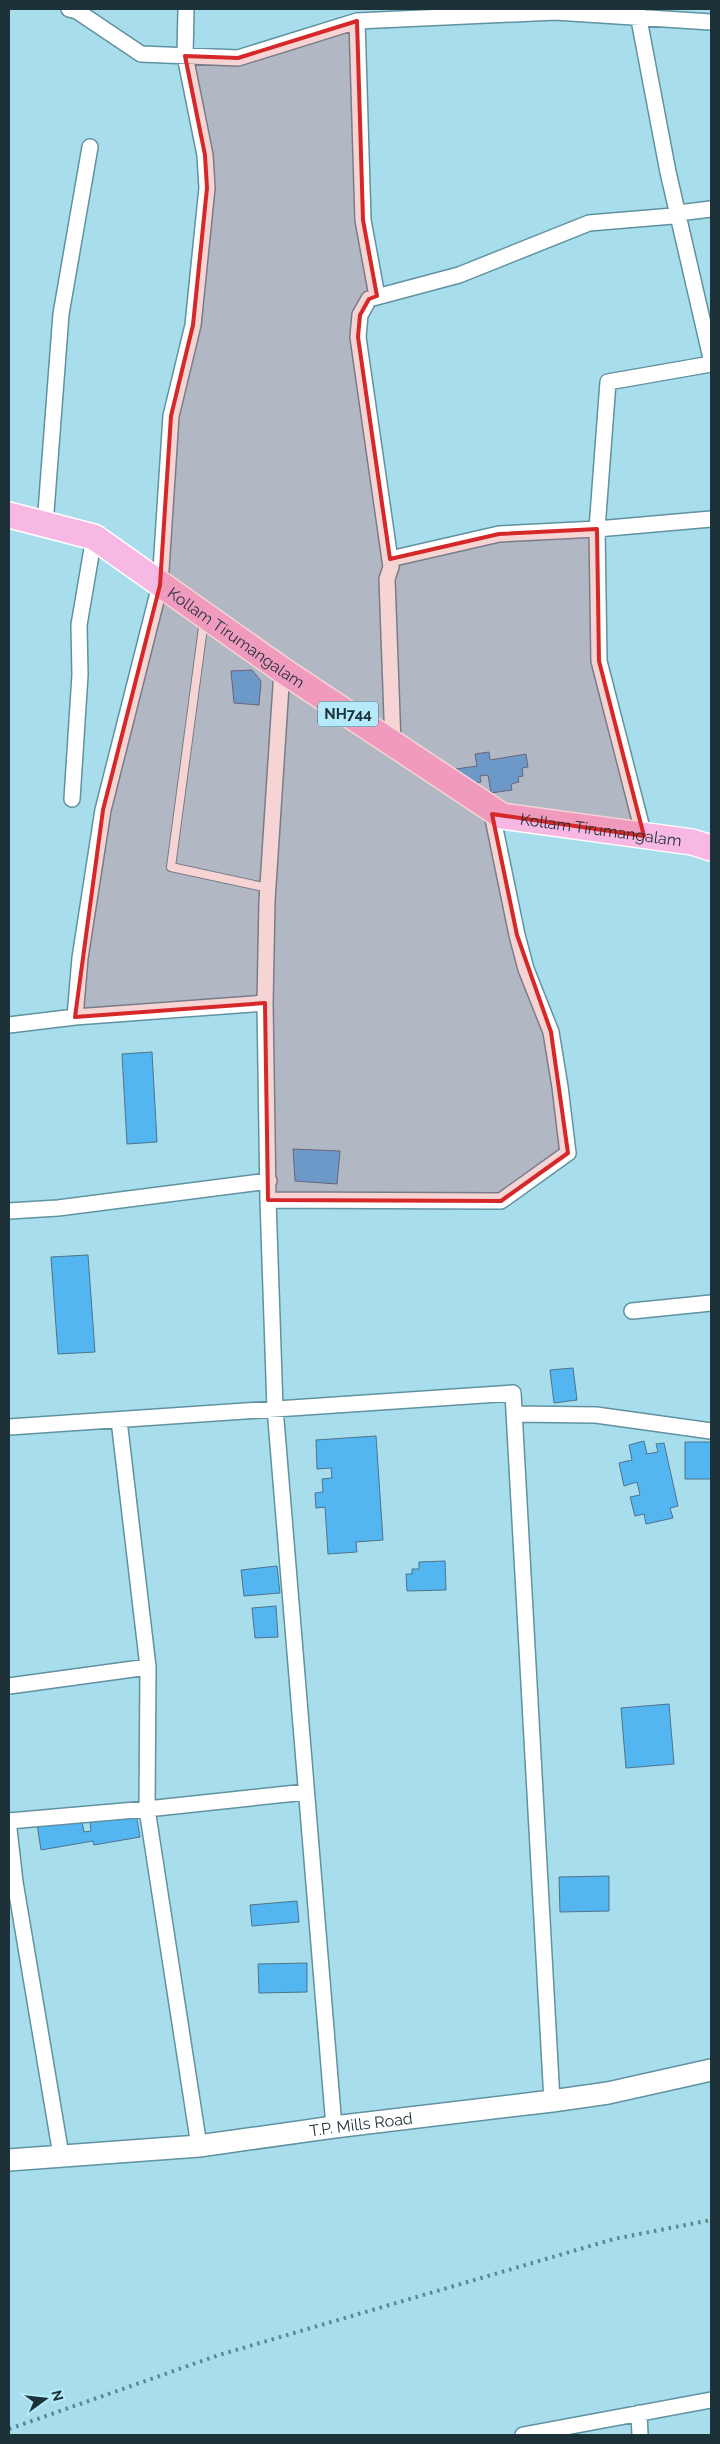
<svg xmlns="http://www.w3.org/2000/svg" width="720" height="2444" font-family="Raleway,sans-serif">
	<rect width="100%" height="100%" fill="#a8ddec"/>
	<!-- building -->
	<path fill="#53b6f1" stroke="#4d738c" d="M252,670L261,681L259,705L234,703L231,671Z
		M489,752L490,760L526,754L528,767L522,768L523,776L518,777L519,782L511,784L512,790L491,793L488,775L480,776L481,782L458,785L456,769L477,766L475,754Z
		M152,1052L157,1142L127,1144L122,1054Z
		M293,1149L340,1151L337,1184L295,1181Z
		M88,1255L95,1352L58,1354L51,1257Z
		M573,1368L577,1400L554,1403L550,1370Z
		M376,1436L383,1540L356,1542L357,1552L328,1554L325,1507L316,1508L315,1493L323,1492L322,1479L332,1478L331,1468L317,1469L316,1440Z
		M644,1441L647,1454L658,1452L656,1444L664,1443L678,1506L670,1508L673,1518L646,1524L644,1514L635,1516L630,1497L640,1495L637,1482L624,1486L619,1463L632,1460L629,1445Z
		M685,1442H711V1479H685Z
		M445,1561L446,1590L407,1591L406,1574H412V1569H419V1562Z
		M277,1566L280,1593L244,1596L241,1570Z
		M276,1606L278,1637L255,1638L252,1608Z
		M669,1704L674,1764L626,1768L621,1708Z
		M136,1813L140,1837L94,1845L93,1841L41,1850L37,1824L81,1816L84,1832L91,1831L90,1821Z
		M609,1876V1911L560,1912L559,1877Z
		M297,1901L299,1922L252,1926L250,1905Z
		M307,1963V1992L259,1993L258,1964Z"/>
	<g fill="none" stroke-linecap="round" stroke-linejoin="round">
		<!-- service casing -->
		<g stroke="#6092a1" stroke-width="10">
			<path id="service" d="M204,620L171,867L268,888"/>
		</g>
		<!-- minor casing -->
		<g stroke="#6092a1" stroke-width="18">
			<path id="minor" d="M69,9L77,11L141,54L238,58L357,21L555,12L711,22
				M637,9L668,172L711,358
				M357,21L363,220L377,296
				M45,525L61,314L90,147
				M390,559L499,534L597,529L711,519
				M282,670L267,901L265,1003L268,1200L275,1408L334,2127
				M393,744L387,579L391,567L358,337L360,315L369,299L459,275L589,223L673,216L678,213L711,209
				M72,799L80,675L79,625L94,537
				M644,836L599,661L597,529L608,382L711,364
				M75,1017L80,958L103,810L160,585L171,416L193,325L207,188L205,155L185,56L186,9
				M9,1025L75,1017L265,1003
				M268,1200L501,1201L568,1153L560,1087L551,1032L526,969L517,935L491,809
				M9,1211L58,1208L269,1181
				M632,1311L711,1303
				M514,1414L596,1415L711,1431
				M9,1427L513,1393L552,2101
				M148,1667L147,1809L199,2146
				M9,1686L148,1667L119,1420
				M9,1821L147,1809L306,1792
				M9,1829L15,1882L61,2155
				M639,2413L640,2435
				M523,2435L711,2400"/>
		</g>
		<!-- secondary casing -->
		<g stroke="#6092a1" stroke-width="24">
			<g id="secondary">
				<path id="s1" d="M9,2160L199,2146L334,2127L552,2101L608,2093L711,2070"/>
			</g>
		</g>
		<!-- trunk casing -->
		<g stroke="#fff" stroke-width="28">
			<g id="trunk">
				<path id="s2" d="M9,515L94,537L282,670L502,816L692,842L711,848"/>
			</g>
		</g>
		<!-- service -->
		<use href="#service" stroke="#fff" stroke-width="8"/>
		<!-- minor -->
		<use href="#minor" stroke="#fff" stroke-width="15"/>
		<!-- secondary -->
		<use href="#secondary" stroke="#fff" stroke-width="21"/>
		<!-- trunk -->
		<use href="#trunk" stroke="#f7b8e4" stroke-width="25"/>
		<!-- rail -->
		<path stroke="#60858f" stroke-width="4" stroke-dasharray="2.5 5" stroke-linecap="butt" d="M9,2429L219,2355L614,2239L711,2220"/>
	</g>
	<!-- marked area -->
	<path fill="#d62828" fill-opacity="0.2" stroke="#d62828" stroke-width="4" stroke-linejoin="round" d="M357,21L363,220L377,296L369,299L360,315L358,337L390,559L499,534L597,529L599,661L644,836L492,814L517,935L551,1032L568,1153L501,1201L268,1200L265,1003L75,1017L103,810L160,585L171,416L193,325L207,188L205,155L185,56L238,58Z"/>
	<g text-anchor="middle" stroke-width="4.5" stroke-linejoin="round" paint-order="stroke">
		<!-- shield labels -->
		<rect fill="#b5eafa" stroke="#4a6972" stroke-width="1" x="318" y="701.5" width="60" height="25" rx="4"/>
		<g font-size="15" font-weight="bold" fill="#1c3238">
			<text x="348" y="719">NH744</text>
		</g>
		<!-- street labels -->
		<g font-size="16" fill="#1c3238" stroke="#b5eafa">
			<text dy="6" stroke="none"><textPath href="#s2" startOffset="262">Kollam Tirumangalam</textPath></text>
			<text dy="6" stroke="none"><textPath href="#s2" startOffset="682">Kollam Tirumangalam</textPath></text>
			<text dy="6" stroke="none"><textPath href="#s1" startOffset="354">T.P. Mills Road</textPath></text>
		</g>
	</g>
	<!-- border -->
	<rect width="720" height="2444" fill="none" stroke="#1c3238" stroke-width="20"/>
	<!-- north arrow -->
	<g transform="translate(45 2399) rotate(75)" stroke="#b5eafa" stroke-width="4" paint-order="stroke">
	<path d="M0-4L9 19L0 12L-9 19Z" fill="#1c3238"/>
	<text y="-8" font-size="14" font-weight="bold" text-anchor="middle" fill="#1c3238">N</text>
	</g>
</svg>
